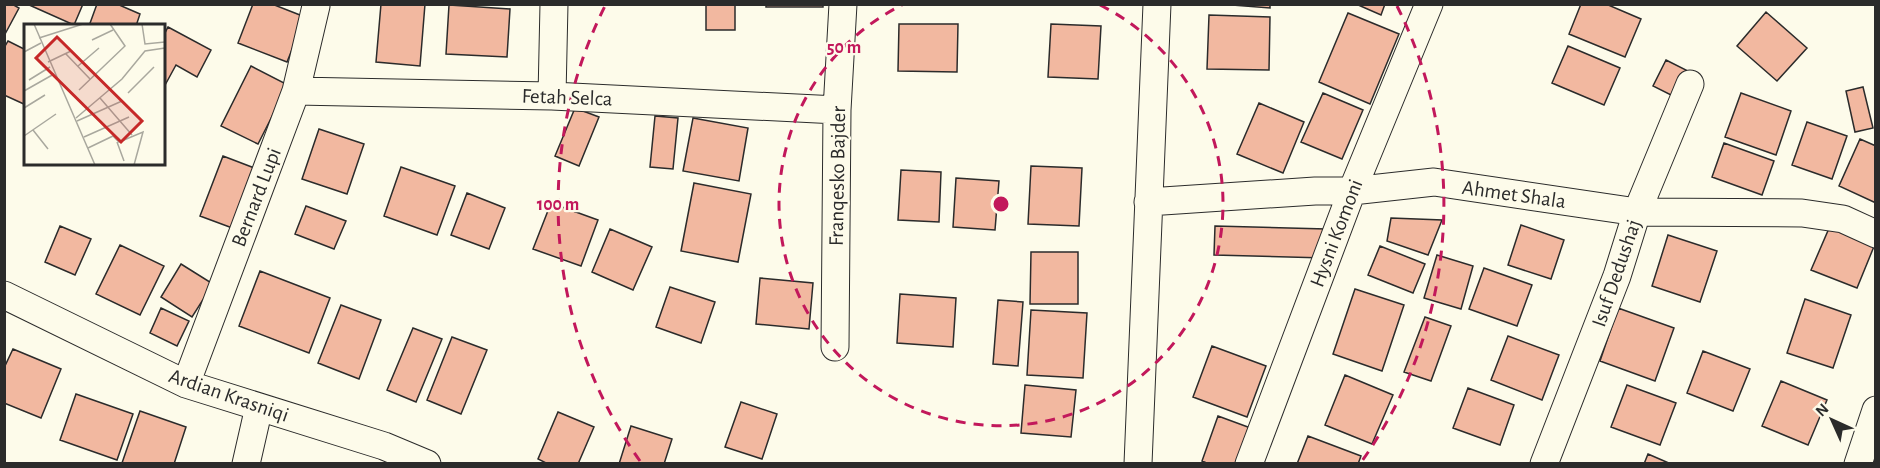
<svg xmlns="http://www.w3.org/2000/svg" width="1880" height="468" font-family="'Alegreya Sans',sans-serif">
	<rect width="100%" height="100%" fill="#fdfbea"/>
	<!-- building -->
	<path fill="#f2b8a0" stroke="#2b2b2b" stroke-width="1.5" d="M4,4H12L19,8L4,36Z
		M27,4H83L74,25Z
		M97,4H117L140,14L136,26H89Z
		M253,4H272L305,17L287,62L238,43Z
		M381,4H425L420,66L376,62Z
		M706,4H735V30H706Z
		M766,4H823V7H766Z
		M1219,4H1270V8Z
		M1356,4H1385L1381,15Z
		M1581,4H1606L1641,19L1625,57L1569,34Z
		M449,5L510,9L507,57L446,54Z
		M1766,12L1807,48L1777,81L1737,46Z
		M1348,13L1399,34L1370,104L1319,82Z
		M1209,15L1270,17L1269,70L1207,69Z
		M899,24H958L957,72L898,71Z
		M1051,24L1101,26L1098,79L1048,77Z
		M168,27L211,50L197,77L176,65L164,87V35Z
		M8,41L26,50V105L4,95V48Z
		M1568,46L1620,68L1604,105L1552,83Z
		M1666,60L1686,70L1673,96L1653,86Z
		M251,66L288,85L258,144L221,126Z
		M1863,87L1873,128L1855,132L1846,91Z
		M1323,93L1363,110L1342,159L1301,142Z
		M1741,93L1791,111L1776,155L1725,137Z
		M1259,103L1304,122L1283,173L1237,154Z
		M575,108L599,117L579,166L555,156Z
		M655,116L678,118L673,169L650,167Z
		M693,118L748,128L739,181L683,171Z
		M1807,122L1847,136L1832,179L1792,165Z
		M319,129L364,144L347,194L302,179Z
		M1860,139L1876,146V203L1839,186Z
		M1724,143L1774,161L1762,195L1712,177Z
		M223,156L257,169L235,229L200,216Z
		M1031,166L1082,168L1079,226L1028,224Z
		M401,167L455,186L437,235L384,216Z
		M901,170L941,172L939,222L898,220Z
		M956,178L999,181L995,230L953,227Z
		M694,183L751,194L738,262L681,251Z
		M467,193L505,208L489,249L451,235Z
		M551,203L598,220L581,266L533,249Z
		M306,206L346,221L334,249L295,234Z
		M1391,218L1442,220L1428,255L1387,241Z
		M1521,225L1564,240L1551,279L1508,265Z
		M60,226L91,239L75,275L45,262Z
		M1215,226L1326,229L1325,258L1214,255Z
		M1830,226L1875,244L1857,288L1811,270Z
		M610,229L652,247L633,290L592,272Z
		M1668,235L1717,251L1700,302L1652,286Z
		M120,245L164,266L140,315L96,294Z
		M1380,246L1425,264L1413,293L1368,275Z
		M1031,252H1078V304H1030Z
		M1437,255L1473,266L1461,309L1424,298Z
		M181,264L213,284L192,317L161,297Z
		M1484,268L1532,285L1517,326L1469,309Z
		M260,271L330,298L309,353L239,326Z
		M760,278L813,283L809,329L756,324Z
		M670,287L715,302L701,343L656,327Z
		M1355,289L1404,305L1382,371L1333,354Z
		M900,294L956,298L953,347L897,343Z
		M1805,299L1851,315L1833,368L1787,353Z
		M998,300L1023,302L1018,366L993,364Z
		M341,305L381,320L359,379L318,363Z
		M161,308L189,321L177,346L150,333Z
		M1618,308L1674,328L1655,381L1600,361Z
		M1031,310L1087,313L1083,378L1027,375Z
		M1425,317L1451,326L1431,381L1404,372Z
		M413,328L442,339L416,402L387,390Z
		M1508,336L1559,355L1542,400L1491,380Z
		M452,337L487,350L461,414L427,400Z
		M1212,346L1266,366L1247,417L1193,397Z
		M13,349L61,369L41,418L4,403V368Z
		M1703,351L1750,369L1733,411L1687,393Z
		M1345,375L1393,395L1372,444L1325,425Z
		M1781,381L1827,400L1808,445L1762,426Z
		M1025,385L1076,390L1071,437L1021,433Z
		M1627,385L1676,403L1660,445L1611,427Z
		M1468,388L1514,405L1500,445L1453,428Z
		M76,394L133,414L117,460L60,440Z
		M741,402L777,414L762,459L725,447Z
		M140,411L186,427L174,464L122,463Z
		M558,412L594,427L578,464H548L538,459Z
		M1218,416L1256,430L1244,464H1209L1202,461Z
		M631,426L672,439L664,464H619Z
		M1308,436L1361,456L1358,464H1297Z
		M1648,454L1671,464H1644Z"/>
	<g fill="none" stroke-linecap="round" stroke-linejoin="round">
		<!-- minor casing -->
		<g stroke="#2b2b2b" stroke-width="29">
			<path id="minor" d="M296,91L552,96L837,110
				M552,96L554,4
				M1148,202L1315,191H1352L1434,182L1637,212L1802,213L1843,219L1876,234
				M4,295L186,384L384,446L427,464
				M835,347L837,110L843,4
				M186,384L296,91L316,6
				M246,464L259,407
				M1138,464L1157,4
				M1249,464L1352,191L1429,4
				M1544,464L1617,276L1637,212L1690,84
				M1858,464L1876,410"/>
		</g>
		<!-- minor -->
		<use href="#minor" stroke="#fdfbea" stroke-width="27"/>
	</g>
	<!-- distance rings -->
	<g fill="none" stroke="#c2185b" stroke-width="3" stroke-dasharray="10 8">
		<path d="M1100 5A222 222 0 1 1 902 5"/>
		<path d="M640 461A443 443 0 0 1 605 6M1397 6A443 443 0 0 1 1362 461"/>
	</g>
	<g text-anchor="middle" stroke-width="4.5" stroke-linejoin="round" paint-order="stroke">
		<!-- street labels -->
		<g font-size="21" fill="#2b2b2b" stroke="#fdfbea">
			<text transform="translate(567 97) rotate(2)" y="7">Fetah Selca</text>
			<text transform="translate(837 176) rotate(-89)" y="7">Franqesko Bajder</text>
			<text transform="translate(1514 194) rotate(8)" y="7">Ahmet Shala</text>
			<text transform="translate(256 197) rotate(-69)" y="7">Bernard Lupi</text>
			<text transform="translate(1336 233) rotate(-69)" y="7">Hysni Komoni</text>
			<text transform="translate(1616 273) rotate(-71)" y="7">Isuf Dedushaj</text>
			<text transform="translate(229 395) rotate(19)" y="7">Ardian Krasniqi</text>
		</g>
	</g>
	<!-- overview -->
	<g transform="translate(24 24)">
		<rect width="141" height="141" fill="#fdfbea"/>
		<path fill="none" stroke="#a9a89e" stroke-width="1.5" d="M10,0L71,141M118,0L121,20L141,18M15,14L59,0M68,16L89,6M0,28L17,19M42,30L66,55M24,38L47,27M54,42L75,24M5,56L26,43M55,66L101,22L86,0M0,67L30,50M104,69L130,43M76,74L108,111M0,84L21,71M52,94L98,55L121,27L141,24M53,97L98,77M9,106L24,125M0,112L32,90M60,113L105,93M93,118L100,137M64,124L89,112L95,118L119,108L110,141"/>
		<path fill="#c62828" fill-opacity="0.15" stroke="#c62828" stroke-width="3" d="M33,13L118,97L97,118L12,34Z"/>
		<rect width="141" height="141" fill="none" stroke="#2b2b2b" stroke-width="3"/>
	</g>
	<circle cx="1001" cy="204" r="9" fill="#c2185b" stroke="#fdfbea" stroke-width="3"/>
	<g font-size="18" text-anchor="middle" font-weight="bold" fill="#c2185b" stroke="#fdfbea" stroke-width="4.5" stroke-linejoin="round" paint-order="stroke">
		<text x="844" y="53">50 m</text>
		<text x="558" y="210">100 m</text>
	</g>
	<!-- border -->
	<rect width="1880" height="468" fill="none" stroke="#2b2b2b" stroke-width="12"/>
	<!-- north arrow -->
	<g transform="translate(1832 420) rotate(315)" stroke="#fdfbea" stroke-width="4.5" paint-order="stroke">
	<path d="M0-4.5L10 22L0 15L-10 22Z" fill="#2b2b2b"/>
	<text y="-9" font-size="16" font-weight="bold" text-anchor="middle" fill="#2b2b2b">N</text>
	</g>
</svg>
